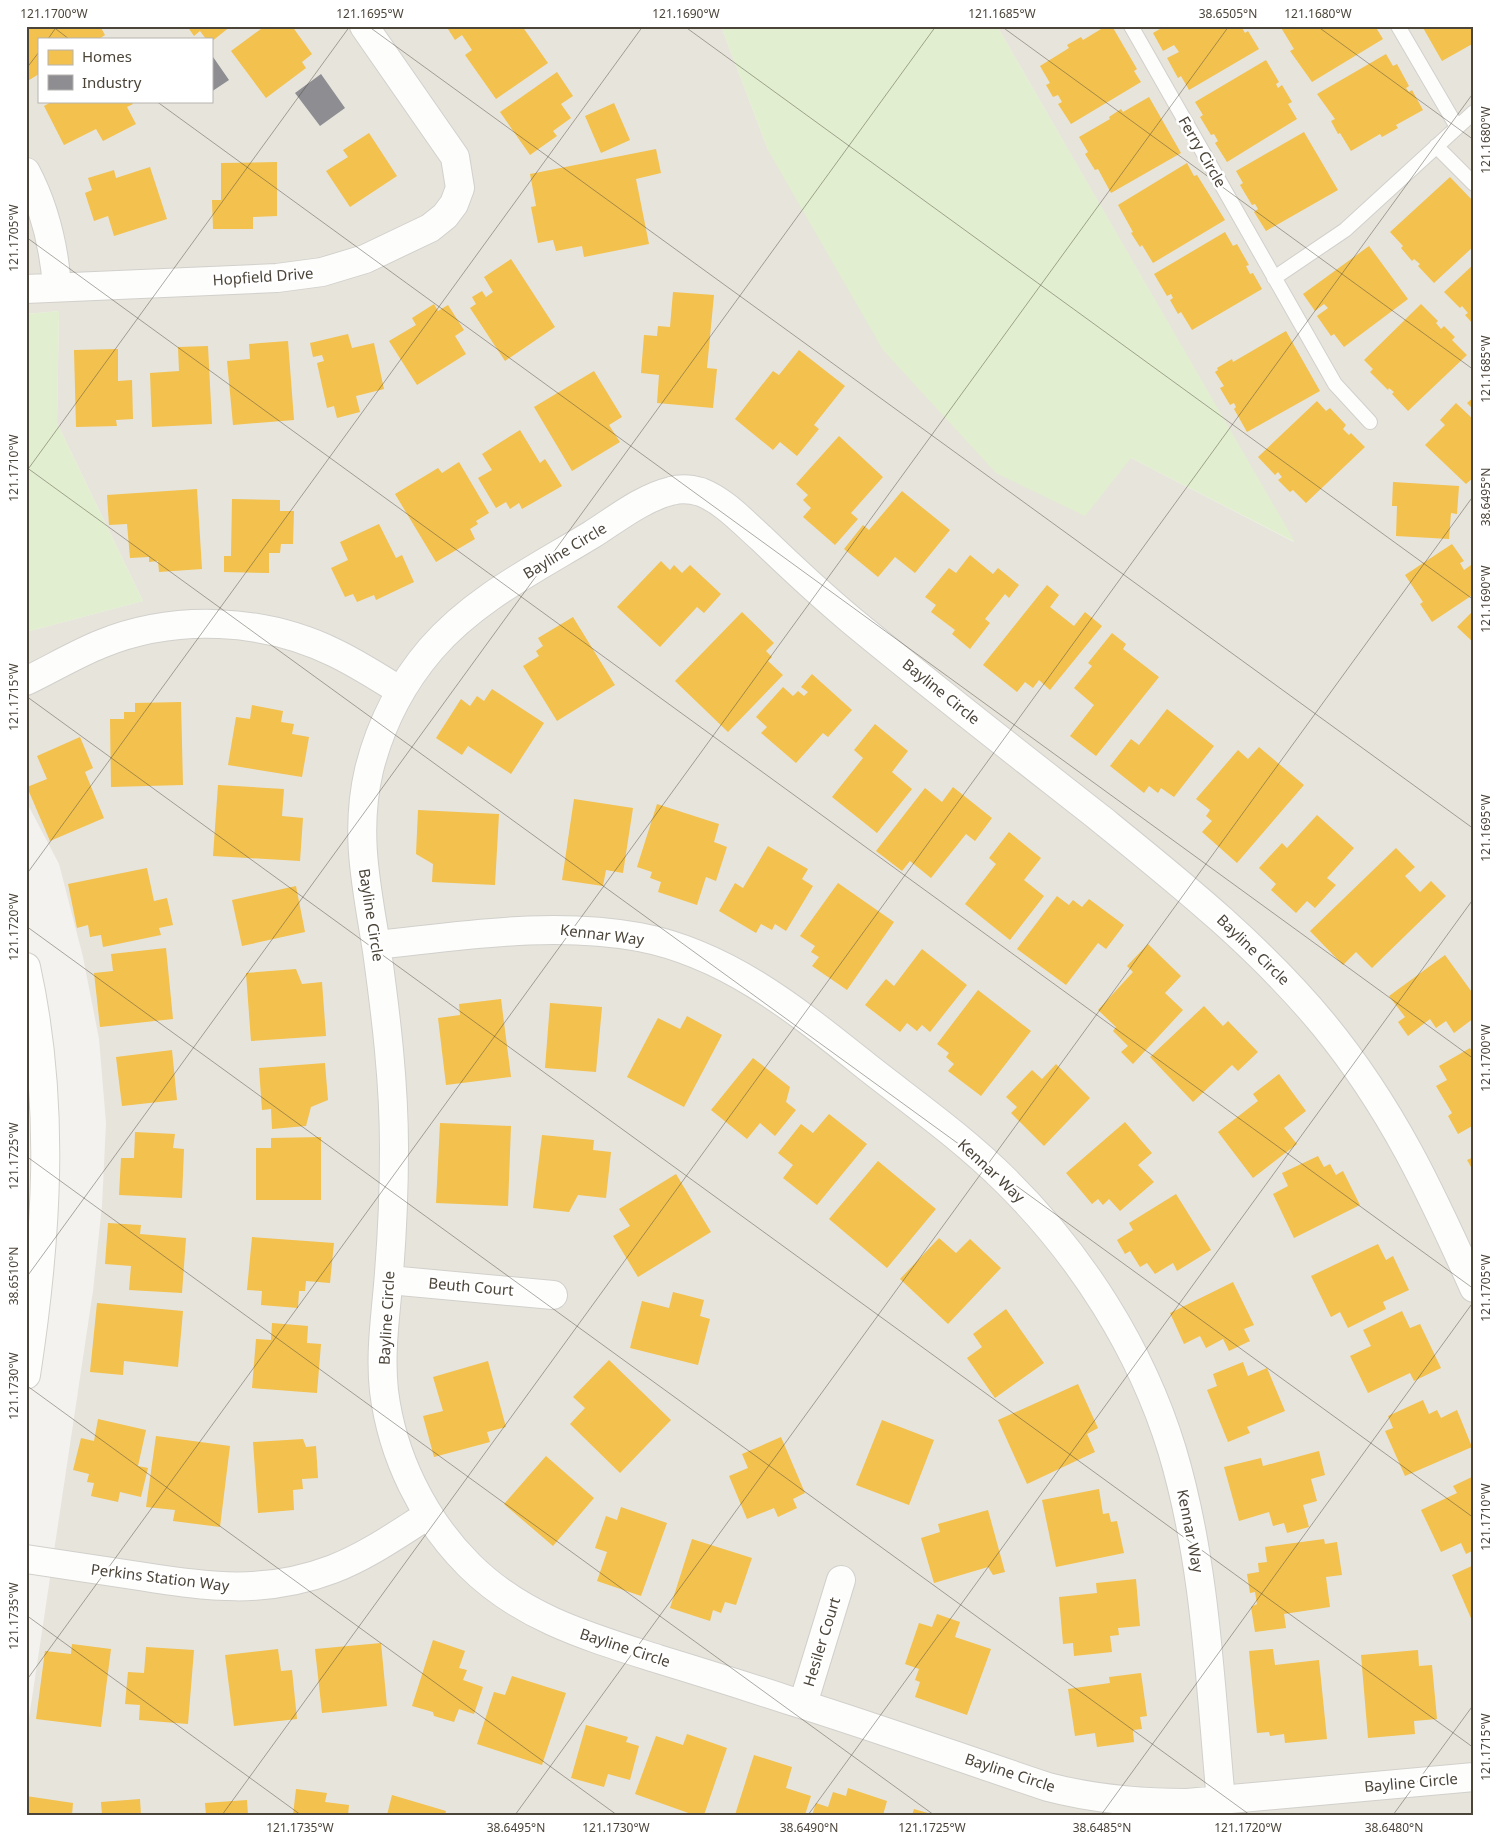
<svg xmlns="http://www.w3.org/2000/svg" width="1500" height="1841" font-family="'Noto Sans',sans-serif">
	<rect width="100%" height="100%" fill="#f4f2ee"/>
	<!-- residential -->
	<path fill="#e7e4dc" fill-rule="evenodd" d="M26,26H721L768,150L1131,458L1294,542L997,26H1474V1815H26V1738L93,1291L102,1205L106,1123L99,1039L83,957L59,864L26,801V632L143,601L57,423L59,311L26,314ZM39,39H211V101H39Z"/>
	<!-- green -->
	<path fill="#e1eecf" d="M721,26H997L1295,542L1131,458L1085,516L996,473L883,350L768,150Z
		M59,311L57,423L143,601L26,632V314Z"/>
	<!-- homes -->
	<path fill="#f2c14e" d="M26,26H100L105,35L99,39H39V74L26,82Z
		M187,26H231L211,42V39H206L200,31L194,36Z
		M265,26H292L312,54L302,62L306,68L266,98L231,51Z
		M446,26H522L548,63L496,99L465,55L472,50L462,35L455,40Z
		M1106,26H1112L1137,69L1134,71L1141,82L1071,124L1058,104L1062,102L1058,95L1053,97L1046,85L1050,83L1040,66L1069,48L1067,45L1081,37L1083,40Z
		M1165,26H1241L1245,33L1248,31L1259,49L1189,90L1181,76L1178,78L1167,58L1179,52L1174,45L1163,51L1153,33Z
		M1280,26H1375L1383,39L1312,82L1290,51L1294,49Z
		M1422,26H1474V43L1442,61Z
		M1386,54L1393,66L1397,64L1409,86L1406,88L1409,92L1412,90L1423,110L1396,125L1398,128L1382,137L1380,134L1351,151L1340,133L1338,134L1331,121L1335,119L1317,94Z
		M1266,60L1279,82L1276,84L1278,88L1282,85L1292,102L1288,104L1297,119L1227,162L1215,143L1218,141L1214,134L1211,135L1200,117L1203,115L1195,102Z
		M557,72L573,96L561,104L571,118L553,131L557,136L530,155L500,112Z
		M1149,97L1181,153L1111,193L1098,169L1095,170L1085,154L1088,152L1079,137L1110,119L1109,117L1121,109L1123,112Z
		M53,101H131L133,104L127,107L136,124L103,141L96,129L64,145L44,106Z
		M614,103L630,140L601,153L585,116Z
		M1304,132L1338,190L1266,231L1254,212L1258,209L1255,204L1252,205L1240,185L1243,183L1236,171Z
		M369,133L397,176L350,207L326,171L348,157L343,150Z
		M656,149L661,173L636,179L649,244L584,257L582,246L556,251L553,240L538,243L531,207L536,206L530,174Z
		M277,162V216L253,217V229H213L212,200H221V163Z
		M1187,163L1194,176L1197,175L1225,220L1153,263L1142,245L1140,247L1131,233L1133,232L1118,205Z
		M150,167L167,219L114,236L108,216L94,221L85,193L92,190L88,178L114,170L116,178Z
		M1450,177L1474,202V246L1434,283L1418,266L1420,264L1414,259L1412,261L1401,248L1403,246L1390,232Z
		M1225,232L1233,246L1237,244L1249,265L1246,266L1250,274L1253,273L1262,289L1192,330L1181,312L1178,314L1170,300L1173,298L1171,294L1167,296L1154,274Z
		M1369,246L1408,299L1344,347L1334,334L1331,336L1317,316L1328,308L1324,304L1315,311L1303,294Z
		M511,259L555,327L505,361L470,308L476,304L472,297L482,291L486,297L493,292L484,277Z
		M1474,264V325L1465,315L1468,313L1462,306L1460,308L1444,292Z
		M673,292L714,295L707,368L717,369L713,408L657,403L659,375L641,373L644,335L657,336L658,326L670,327Z
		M434,304L438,311L448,305L464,330L455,336L466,354L417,385L389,341L416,325L412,318Z
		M1421,304L1438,321L1436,323L1441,329L1444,326L1455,337L1452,340L1467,355L1408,411L1392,394L1394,392L1389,388L1388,390L1370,372L1373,369L1364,360Z
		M1286,331L1320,391L1247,432L1234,409L1236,407L1234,403L1230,405L1220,388L1224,386L1215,372L1218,370L1217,368L1232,359L1233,362Z
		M348,334L352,348L374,343L384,389L356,396L360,412L337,418L334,406L327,408L317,363L324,361L322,355L313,357L310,343Z
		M288,341L294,420L233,425L227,361L250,359L249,344Z
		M208,346L212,424L152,427L150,373L179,371L178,347Z
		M118,349V381L132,380L133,419L116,420L117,426L76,427L74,350Z
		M799,350L845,386L814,425L819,429L797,456L780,442L773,450L735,419L773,371L779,375Z
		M594,371L622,417L609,425L620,442L572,471L534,407Z
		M1474,397V410L1467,403Z
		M1317,401L1326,411L1330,408L1346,425L1343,429L1349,435L1351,433L1365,447L1306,503L1293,490L1290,492L1278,480L1282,477L1278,472L1275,475L1258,457Z
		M1456,403L1474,420V477L1466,484L1425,445L1445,425L1440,420Z
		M520,430L540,463L545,459L562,486L522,509L519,503L510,509L506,502L496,508L478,478L492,470L482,454Z
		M839,436L883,477L851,513L858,519L835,545L803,517L811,508L803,500L808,495L796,484Z
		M459,462L489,513L476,521L478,524L470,529L475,539L436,562L395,494L438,468L442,473Z
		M1393,482L1459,486L1457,514L1451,513L1449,539L1396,536L1397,506H1392Z
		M197,489L202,569L159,572L158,561L149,562V557L130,558L127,524L109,525L107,495Z
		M902,491L950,530L915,573L895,557L878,577L844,549L863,525L869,530Z
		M232,499L280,500V511H294L293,544H281L280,553H269V573L224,572V556H231Z
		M379,524L396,558L402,555L414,582L376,600L374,595L357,602L353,594L345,597L331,568L348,560L340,542Z
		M1452,544L1464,561L1460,563L1464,570L1474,563V594L1432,622L1420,604L1423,602L1405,575Z
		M970,555L993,574L998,568L1019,585L1009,598L1005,594L985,619L990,623L970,649L952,634L955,630L931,612L936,605L925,597L949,568L956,573Z
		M661,561L670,570L674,565L682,573L690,565L721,594L704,613L697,607L660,647L617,607Z
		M1047,585L1059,595L1050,607L1074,626L1085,612L1102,626L1050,690L1039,680L1033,688L1025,682L1017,692L983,665Z
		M1474,610V643L1457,627Z
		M742,612L774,643L766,651L772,657L768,661L783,675L728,732L675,681Z
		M573,617L615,685L557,721L523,666L539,656L536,651L543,646L538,638Z
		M1112,633L1126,644L1123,649L1159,677L1096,756L1070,736L1094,705L1074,688L1092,666L1088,663Z
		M812,674L852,710L828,737L823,733L796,763L761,733L767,727L756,717L783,687L793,696L798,691L804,696L808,692L801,687Z
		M492,689L544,723L511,774L468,746L462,755L436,738L461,699L470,706L477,696L484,701Z
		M181,702L183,785L111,787L110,719H124V712H135V703Z
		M252,705L283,711L281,722L294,724L292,734L309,737L302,777L228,765L236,717L250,719Z
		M1167,709L1214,746L1174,797L1161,788L1158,793L1149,786L1144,793L1110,766L1131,739L1139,745Z
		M875,724L908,751L892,772L912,789L877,833L832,797L863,758L854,750Z
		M80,737L93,768L85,772L104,818L50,841L27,787L47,779L37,756Z
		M1259,747L1304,785L1237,863L1202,832L1212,821L1206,816L1210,810L1196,799L1238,750L1248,759Z
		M218,785L284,789L282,816L303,818L300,861L213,856Z
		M953,787L992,818L975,841L966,834L931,878L910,861L902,871L876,851L925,788L942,802Z
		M574,799L633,808L623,873L606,870L603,886L562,880Z
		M657,804L719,824L714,842L727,847L716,881L706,877L697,905L658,892L661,882L650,878L652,872L637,867Z
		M418,810L499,814L495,885L432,882L433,864L416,854Z
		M1317,815L1354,848L1327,878L1336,885L1315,908L1307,901L1296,913L1271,890L1276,884L1259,868L1282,843L1287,848Z
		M1009,832L1041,858L1024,880L1044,896L1010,940L965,904L996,864L989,858Z
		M768,846L808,869L802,879L813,886L786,931L775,924L772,930L761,924L756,933L719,911L735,883L743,888Z
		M1396,848L1415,867L1405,876L1420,892L1431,881L1446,896L1372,968L1356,952L1343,965L1310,931Z
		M147,868L154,901L167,898L173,925L159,928L161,935L103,947L101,935L90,937L88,925L77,928L68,884Z
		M838,883L894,922L847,990L812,966L819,957L811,952L815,946L800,936Z
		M296,886L305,932L242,946L232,900Z
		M1057,896L1069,905L1073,900L1082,907L1089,899L1124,925L1106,949L1098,943L1066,985L1017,949Z
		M1148,944L1181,976L1165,993L1183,1010L1133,1064L1121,1052L1128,1046L1113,1031L1116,1027L1098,1010L1133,972L1127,966Z
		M166,948L173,1019L100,1027L94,973L113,971L111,954Z
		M922,949L967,985L930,1032L922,1025L917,1031L907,1023L900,1032L865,1005L886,979L894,986Z
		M1445,955L1474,995L1471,1001L1474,1005V1018L1454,1033L1446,1021L1436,1028L1430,1019L1408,1036L1398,1022L1405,1017L1389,996Z
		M296,969L302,984L322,982L326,1036L251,1041L246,973Z
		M978,990L1031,1031L981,1096L948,1071L954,1064L946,1057L949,1053L937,1044Z
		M501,999L511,1077L446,1085L438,1018L460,1015L459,1004Z
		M550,1003L602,1007L596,1072L545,1068Z
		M1204,1006L1223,1026L1228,1021L1258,1052L1238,1071L1232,1065L1193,1102L1150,1057Z
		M687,1016L722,1035L684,1107L627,1077L658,1018L680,1029Z
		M1470,1048L1474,1055V1125L1458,1134L1448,1116L1452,1113L1436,1086L1447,1080L1439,1066Z
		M172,1050L177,1100L122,1106L116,1057Z
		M753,1058L790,1087L786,1102L796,1110L775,1136L760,1123L747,1139L711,1110Z
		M325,1063L328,1100L311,1107L306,1126L272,1129L271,1109L262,1110L259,1068Z
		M1056,1064L1090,1098L1044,1146L1011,1113L1017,1107L1006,1097L1032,1070L1042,1079Z
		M1279,1074L1306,1111L1284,1128L1297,1144L1253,1178L1218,1132L1258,1101L1253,1094Z
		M829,1114L867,1144L817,1205L783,1178L793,1165L778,1153L801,1124L813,1133Z
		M1125,1122L1152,1153L1138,1165L1154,1182L1120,1211L1109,1199L1103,1205L1098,1199L1092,1204L1066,1173Z
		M440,1123L511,1126L508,1206L436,1203Z
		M135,1132L175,1134L173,1148L184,1149L182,1198L119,1195L121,1158H134Z
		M542,1135L594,1140L593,1150L611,1152L606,1198L578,1195L569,1212L533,1208Z
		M321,1137V1200H256V1148H271V1138Z
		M1318,1156L1324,1167L1330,1164L1336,1175L1343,1171L1360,1205L1294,1238L1273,1194L1288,1186L1282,1173Z
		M1474,1157V1172L1467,1160Z
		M878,1161L936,1209L887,1268L829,1219Z
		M676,1174L711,1232L638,1277L613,1236L630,1226L619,1209Z
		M1176,1194L1211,1250L1177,1271L1173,1263L1155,1274L1147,1263L1140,1267L1130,1251L1125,1254L1117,1240L1133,1230L1129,1223Z
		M108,1223L141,1225L140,1234L186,1238L182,1293L129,1290L131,1266L105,1264Z
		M252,1237L334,1243L330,1283L306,1281L305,1291H299L298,1308L261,1305L262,1291L247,1290Z
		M939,1238L956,1253L970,1239L1001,1268L948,1324L900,1279Z
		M1378,1244L1386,1260L1393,1256L1409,1290L1383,1302L1386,1309L1348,1328L1340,1312L1331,1317L1311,1276Z
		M1233,1282L1254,1325L1244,1329L1250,1341L1229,1351L1223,1339L1206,1348L1200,1336L1184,1344L1170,1313Z
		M673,1292L704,1300L700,1316L710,1319L698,1365L630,1348L642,1301L669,1308Z
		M97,1303L183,1311L178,1367L124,1361L123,1375L90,1372Z
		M1006,1309L1044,1363L995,1398L967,1358L982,1347L973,1334Z
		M1402,1311L1410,1328L1420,1324L1441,1368L1414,1381L1410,1373L1368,1393L1350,1356L1371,1346L1363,1330Z
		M272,1323L308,1326L307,1343L321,1344L317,1393L252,1388L256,1339L271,1340Z
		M609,1360L671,1420L620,1473L570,1424L585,1408L573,1397Z
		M488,1361L506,1427L487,1432L490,1442L434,1457L423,1416L443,1411L433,1377Z
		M1243,1362L1248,1376L1267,1368L1285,1411L1247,1427L1250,1433L1228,1442L1207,1390L1217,1386L1213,1374Z
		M1078,1384L1098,1428L1087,1434L1095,1452L1027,1484L998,1420Z
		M1423,1400L1429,1414L1437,1410L1441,1418L1457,1410L1472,1447L1405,1476L1385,1431L1393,1428L1388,1416Z
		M98,1419L146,1430L138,1466L148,1468L141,1497L120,1492L118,1502L91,1496L94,1483L87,1482L89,1474L73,1470L81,1438L94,1441Z
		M882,1420L934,1440L909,1505L856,1485Z
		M156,1436L230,1446L220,1527L173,1521L175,1510L146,1507Z
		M781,1437L805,1493L793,1499L797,1508L778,1517L774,1508L747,1519L729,1476L748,1468L742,1454Z
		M303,1439L306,1447L316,1446L318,1478L302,1479L303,1489L293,1490L294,1510L258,1513L253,1442Z
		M1319,1451L1325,1475L1311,1479L1317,1501L1303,1505L1309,1527L1287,1533L1284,1523L1273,1526L1269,1512L1239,1521L1224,1467L1261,1458L1263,1466Z
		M546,1456L594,1498L553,1546L504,1504Z
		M1474,1476V1550L1466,1554L1461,1543L1441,1552L1421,1510L1457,1493L1453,1486Z
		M1099,1489L1103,1514L1109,1513L1111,1522L1117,1521L1124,1553L1056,1567L1042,1500Z
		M621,1507L667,1523L641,1596L597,1581L607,1552L595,1548L606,1516L617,1520Z
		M988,1510L1005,1572L993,1575L988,1567L934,1583L921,1538L940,1532L938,1524Z
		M692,1539L752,1558L736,1605L725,1602L721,1613L713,1610L710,1621L670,1608Z
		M1324,1539L1325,1544L1337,1542L1342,1575L1326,1577L1330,1607L1284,1614L1286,1628L1255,1632L1251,1607L1257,1604L1255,1592L1250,1593L1247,1574L1259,1572L1258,1563L1267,1562L1265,1547Z
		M1474,1565V1625L1452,1575Z
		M1136,1579L1140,1626L1118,1628L1119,1635L1110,1636L1112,1652L1074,1656L1073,1643L1063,1644L1059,1597L1097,1593L1096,1583Z
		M937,1614L960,1622L955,1637L991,1649L967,1715L915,1697L920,1682L915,1680L919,1669L905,1664L919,1623L932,1627Z
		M433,1640L465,1651L459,1668L467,1670L463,1680L483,1687L474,1714L459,1709L454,1722L434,1716L433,1712L412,1706Z
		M381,1643L387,1706L322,1713L315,1649Z
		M72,1644L111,1649L101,1727L36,1719L45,1651L71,1654Z
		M146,1647L194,1650L188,1724L139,1720L140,1705L125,1704L128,1672L144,1673Z
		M278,1649L281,1671L292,1670L297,1719L234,1726L225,1655Z
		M1273,1649L1275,1665L1319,1660L1327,1739L1285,1743L1284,1734L1270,1736L1269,1732L1257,1733L1249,1651Z
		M1418,1650L1419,1666L1432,1665L1437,1719L1414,1721L1415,1734L1368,1738L1361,1655Z
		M1141,1673L1147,1716L1140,1717L1142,1729L1133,1730L1134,1742L1097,1747L1095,1733L1075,1736L1068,1689L1110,1683L1109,1677Z
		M512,1676L566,1693L542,1765L477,1744L494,1692L505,1695Z
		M586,1725L628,1737L626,1742L639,1746L630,1780L608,1774L604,1787L571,1778Z
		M687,1734L727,1748L704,1815H694L635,1794L656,1736L683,1745Z
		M754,1755L792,1767L786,1788L811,1796L805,1815H735Z
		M848,1788L887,1801L883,1815H812L816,1803L828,1807L833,1792L846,1796Z
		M296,1789L327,1793L325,1802L349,1805L348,1815H293Z
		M392,1795L446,1811L445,1815H387Z
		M26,1796L73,1803L72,1815H26Z
		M140,1799L141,1815H102L101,1802Z
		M247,1800L248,1815H206L205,1803Z
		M914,1809L931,1814V1815H912Z"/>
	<!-- industry -->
	<path fill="#8d8d92" d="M211,54L229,80L211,92Z
		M321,74L345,108L320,126L295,93Z"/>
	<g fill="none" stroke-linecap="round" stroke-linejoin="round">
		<!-- lane casing -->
		<g stroke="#d2d0cb" stroke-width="16">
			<path id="lane" d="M1131,26L1335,384L1370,422
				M1398,26L1457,127
				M1436,146L1474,184
				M1274,278L1345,230L1474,112"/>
		</g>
		<!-- street casing -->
		<g stroke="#d2d0cb" stroke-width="30">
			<path id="street" d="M26,172C45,208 54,247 57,287
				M26,289L277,278L322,272L365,259L430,228L445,216L454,204L460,188L455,157L364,26
				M26,681C51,669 76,654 101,644C175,614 264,618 335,653C358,664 379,678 401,691
				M376,945C463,936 551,921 639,937C728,954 797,1011 866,1066C913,1103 963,1138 1006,1181C1081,1255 1141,1349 1172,1450C1206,1563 1210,1684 1221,1801
				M26,967C56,1103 47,1238 26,1375
				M389,1280L553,1295
				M1474,1288C1431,1192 1392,1108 1324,1025C1259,946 1180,883 1101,819C1017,753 933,688 851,620C820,594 790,566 761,538C743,522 724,501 701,492C691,489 681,488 671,491C642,498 615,520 591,535C535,569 474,599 431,649C401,684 380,726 369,770C354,834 367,888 377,951C386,1016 394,1082 394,1148C394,1193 392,1239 388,1285C385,1320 380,1355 384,1391C392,1456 423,1519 469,1565C522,1618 589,1637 658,1659C701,1672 745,1686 788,1700C875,1727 961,1758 1048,1787C1094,1799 1139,1803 1187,1803L1474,1777
				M26,1559C64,1565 101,1570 139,1576C208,1587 265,1595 333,1569C367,1556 398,1534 428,1515
				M803,1704L841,1580"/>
		</g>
		<!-- lane -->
		<use href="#lane" stroke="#fdfdfc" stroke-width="14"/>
		<!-- street -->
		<use href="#street" stroke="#fdfdfc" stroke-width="28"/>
	</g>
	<!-- ticks -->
	<path fill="none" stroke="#4b4439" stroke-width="1" stroke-opacity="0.45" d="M52,26L69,39M368,26L1474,829M684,26L1474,600M1001,26L1474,370M1317,26L1474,140M48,39L57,26M26,69L39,52M156,101L1474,1059M26,237L1474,1289M26,467L1474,1518M26,472L350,26M26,696L1474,1748M26,875L643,26M26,926L1250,1815M26,1156L934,1815M26,1278L936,26M26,1385L617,1815M26,1615L301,1815M26,1681L1229,26M222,1815L1474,92M515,1815L1474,495M808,1815L1474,898M1101,1815L1474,1301M1393,1815L1474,1704"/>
	<g text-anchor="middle" stroke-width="5" stroke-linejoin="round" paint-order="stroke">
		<!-- street labels -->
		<g font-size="15" fill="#4b4439" stroke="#fff">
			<text transform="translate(1202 152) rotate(60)" y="5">Ferry Circle</text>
			<text transform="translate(263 277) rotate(-4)" y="5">Hopfield Drive</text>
			<text transform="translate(565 551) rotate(-31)" y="5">Bayline Circle</text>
			<text transform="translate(941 692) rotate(39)" y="5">Bayline Circle</text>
			<text transform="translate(371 915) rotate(81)" y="5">Bayline Circle</text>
			<text transform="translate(602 935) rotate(7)" y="5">Kennar Way</text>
			<text transform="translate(1253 950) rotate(44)" y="5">Bayline Circle</text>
			<text transform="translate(991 1171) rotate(43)" y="5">Kennar Way</text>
			<text transform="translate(471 1287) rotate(5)" y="5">Beuth Court</text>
			<text transform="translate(387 1318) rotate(-87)" y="5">Bayline Circle</text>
			<text transform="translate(1190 1531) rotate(79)" y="5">Kennar Way</text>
			<text transform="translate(160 1578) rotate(7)" y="5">Perkins Station Way</text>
			<text transform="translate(822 1642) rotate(-73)" y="5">Hesiler Court</text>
			<text transform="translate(625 1648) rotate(18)" y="5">Bayline Circle</text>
			<text transform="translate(1010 1773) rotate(18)" y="5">Bayline Circle</text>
			<text transform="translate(1411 1783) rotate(-5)" y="5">Bayline Circle</text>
		</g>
	</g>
	<!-- border -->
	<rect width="1500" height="1841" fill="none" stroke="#ffffff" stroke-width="55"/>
	<!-- legend -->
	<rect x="38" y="38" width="175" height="65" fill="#ffffff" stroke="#b7b4b0"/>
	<rect x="48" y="50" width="25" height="15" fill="#f2c14e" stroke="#b7b4b0"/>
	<text x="82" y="62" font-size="15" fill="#4b4439">Homes</text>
	<rect x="48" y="75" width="25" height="15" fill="#8d8d92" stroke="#b7b4b0"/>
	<text x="82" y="88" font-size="15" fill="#4b4439">Industry</text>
	<rect x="28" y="28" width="1444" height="1786" fill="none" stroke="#4b4439" stroke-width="2"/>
	<g font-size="12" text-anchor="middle" fill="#4b4439">
		<text x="54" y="18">121.1700°W</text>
		<text x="370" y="18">121.1695°W</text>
		<text x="686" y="18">121.1690°W</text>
		<text x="1002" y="18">121.1685°W</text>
		<text x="1228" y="18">38.6505°N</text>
		<text x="1318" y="18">121.1680°W</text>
		<text transform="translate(1486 140) rotate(-90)" y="4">121.1680°W</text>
		<text transform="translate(14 238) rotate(-90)" y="4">121.1705°W</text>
		<text transform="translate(1486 369) rotate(-90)" y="4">121.1685°W</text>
		<text transform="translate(14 468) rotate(-90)" y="4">121.1710°W</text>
		<text transform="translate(1486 497) rotate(-90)" y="4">38.6495°N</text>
		<text transform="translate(1486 599) rotate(-90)" y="4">121.1690°W</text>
		<text transform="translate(14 697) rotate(-90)" y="4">121.1715°W</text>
		<text transform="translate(1486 828) rotate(-90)" y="4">121.1695°W</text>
		<text transform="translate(14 927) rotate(-90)" y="4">121.1720°W</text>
		<text transform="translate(1486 1058) rotate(-90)" y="4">121.1700°W</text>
		<text transform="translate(14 1156) rotate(-90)" y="4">121.1725°W</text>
		<text transform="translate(14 1276) rotate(-90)" y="4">38.6510°N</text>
		<text transform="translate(1486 1288) rotate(-90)" y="4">121.1705°W</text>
		<text transform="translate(14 1386) rotate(-90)" y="4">121.1730°W</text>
		<text transform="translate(1486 1517) rotate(-90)" y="4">121.1710°W</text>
		<text transform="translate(14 1616) rotate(-90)" y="4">121.1735°W</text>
		<text transform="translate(1486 1747) rotate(-90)" y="4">121.1715°W</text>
		<text x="300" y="1832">121.1735°W</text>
		<text x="516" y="1832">38.6495°N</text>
		<text x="616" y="1832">121.1730°W</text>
		<text x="809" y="1832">38.6490°N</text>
		<text x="932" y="1832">121.1725°W</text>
		<text x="1102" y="1832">38.6485°N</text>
		<text x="1248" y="1832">121.1720°W</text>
		<text x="1394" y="1832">38.6480°N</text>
	</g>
</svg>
